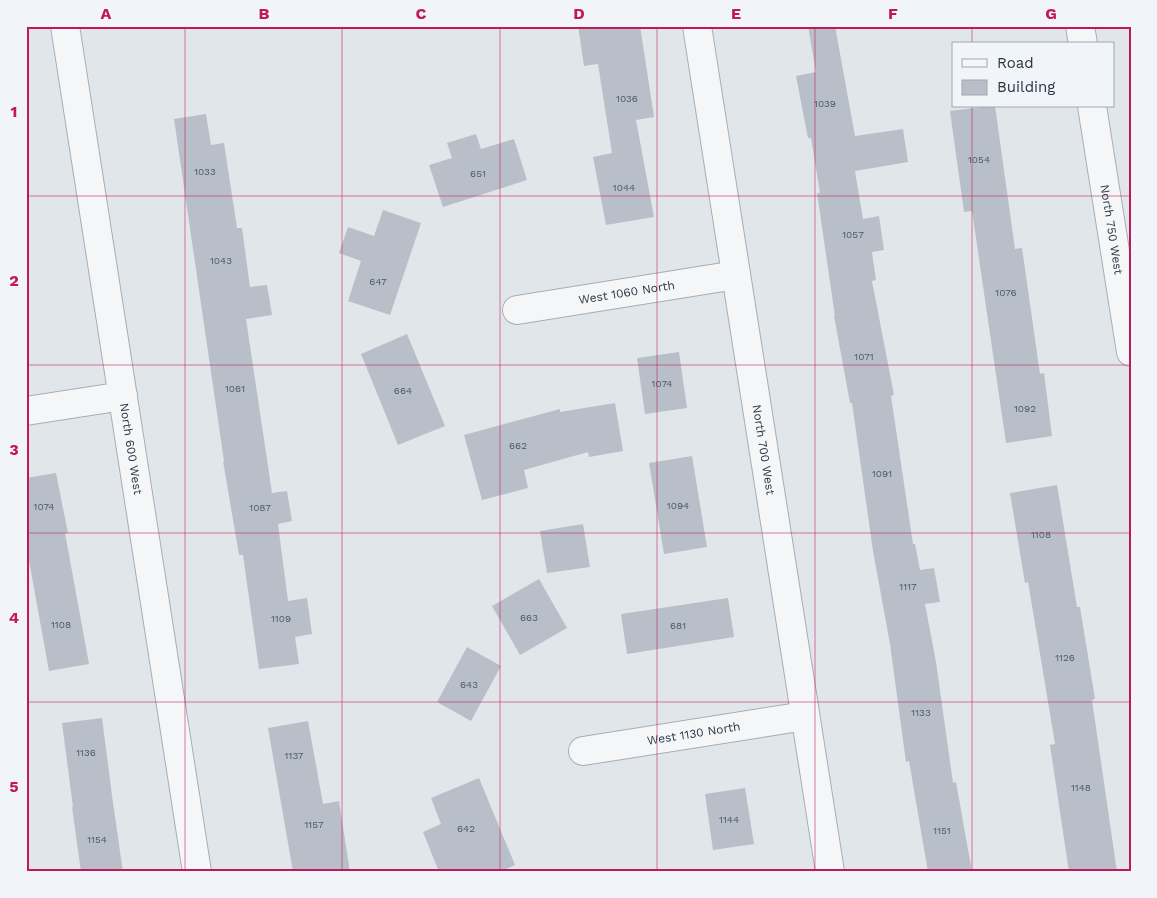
<svg xmlns="http://www.w3.org/2000/svg" width="1157" height="898" font-family="'Work Sans',sans-serif">
	<rect width="100%" height="100%" fill="#e1e6ea"/>
	<!-- building -->
	<path fill="#b8bfc8" d="M578,26H640L654,117L636,120L654,217L606,225L593,157L612,153L598,64L584,66Z
		M808,26H835L855,136L903,129L908,162L855,171L863,219L879,216L884,250L872,252L876,280L872,281L894,395L891,396L913,544H915L920,570L934,568L940,602L925,604L936,662L953,783L956,782L972,872H928L909,761L906,762L890,644L873,551L852,403H850L834,316H835L817,193H820L811,138H808L796,76L816,72Z
		M989,106H995L1015,249L1022,248L1040,374L1044,373L1052,436L1006,443L972,211L964,212L950,111Z
		M206,114L211,145L224,143L237,228H242L250,287L267,285L272,315L246,319L272,493L287,491L292,521L278,524L288,601L307,598L312,634L295,637L299,664L259,669L243,555H239L223,461H224L174,119Z
		M476,134L481,149L514,139L527,180L443,207L429,165L452,158L447,143Z
		M383,210L421,223L390,315L348,301L361,261L339,253L348,227L374,236Z
		M407,334L445,426L398,445L361,354Z
		M679,352L687,408L645,414L637,358Z
		M615,403L623,451L589,457L588,452L524,470L528,488L482,500L464,435L560,409V412Z
		M692,456L707,547L664,554L649,463Z
		M56,473L68,533H65L89,664L49,671L26,544V478Z
		M1057,485L1077,607H1080L1095,699L1092,700L1117,872H1069L1050,745L1055,744L1028,582L1025,583L1010,493Z
		M583,524L590,567L547,573L540,531Z
		M539,579L567,628L520,655L492,606Z
		M728,598L734,637L627,654L621,614Z
		M467,647L501,666L471,721L437,702Z
		M102,718L113,803L123,872H81L72,807H73L62,723Z
		M308,721L323,804L339,801L350,872H293L268,728Z
		M479,778L515,865L499,872H439L423,832L441,824L431,798Z
		M745,788L754,844L713,850L705,794Z"/>
	<g fill="none" stroke-linecap="round" stroke-linejoin="round">
		<!-- street casing -->
		<g stroke="#a6adb5" stroke-width="30">
			<g id="street">
				<path id="s1" d="M65,26L197,872"/>
				<path id="s2" d="M697,26L830,872"/>
				<path d="M1080,26L1083,44"/>
				<path id="s3" d="M1092,106L1131,352"/>
				<path id="s4" d="M517,310L736,275"/>
				<path d="M26,411L123,396"/>
				<path id="s5" d="M583,751L805,716"/>
			</g>
		</g>
		<!-- street -->
		<use href="#street" stroke="#f4f6f8" stroke-width="28"/>
	</g>
	<!-- grid -->
	<path fill="none" stroke="#c2185b" stroke-width="1" stroke-opacity="0.55" d="M185,26V872M342,26V872M500,26V872M657,26V872M815,26V872M972,26V44M972,106V872M26,196H1131M26,365H1131M26,533H1131M26,702H1131"/>
	<g text-anchor="middle" stroke-width="4" stroke-linejoin="round" paint-order="stroke">
		<!-- number labels -->
		<g font-size="10" fill="#4c5864">
			<text x="627" y="102">1036</text>
			<text x="825" y="107">1039</text>
			<text x="979" y="163">1054</text>
			<text x="205" y="175">1033</text>
			<text x="478" y="177">651</text>
			<text x="624" y="191">1044</text>
			<text x="853" y="238">1057</text>
			<text x="221" y="264">1043</text>
			<text x="378" y="285">647</text>
			<text x="1006" y="296">1076</text>
			<text x="864" y="360">1071</text>
			<text x="662" y="387">1074</text>
			<text x="235" y="392">1061</text>
			<text x="403" y="394">664</text>
			<text x="1025" y="412">1092</text>
			<text x="518" y="449">662</text>
			<text x="882" y="477">1091</text>
			<text x="678" y="509">1094</text>
			<text x="44" y="510">1074</text>
			<text x="260" y="511">1087</text>
			<text x="1041" y="538">1108</text>
			<text x="908" y="590">1117</text>
			<text x="529" y="621">663</text>
			<text x="281" y="622">1109</text>
			<text x="61" y="628">1108</text>
			<text x="678" y="629">681</text>
			<text x="1065" y="661">1126</text>
			<text x="469" y="688">643</text>
			<text x="921" y="716">1133</text>
			<text x="86" y="756">1136</text>
			<text x="294" y="759">1137</text>
			<text x="1081" y="791">1148</text>
			<text x="729" y="823">1144</text>
			<text x="314" y="828">1157</text>
			<text x="466" y="832">642</text>
			<text x="942" y="834">1151</text>
			<text x="97" y="843">1154</text>
		</g>
		<!-- street labels -->
		<g font-size="12" fill="#283543" stroke="#f1f4f8">
			<text dy="4" stroke="none"><textPath href="#s3" startOffset="125">North 750 West</textPath></text>
			<text dy="4" stroke="none"><textPath href="#s4" startOffset="111">West 1060 North</textPath></text>
			<text dy="4" stroke="none"><textPath href="#s1" startOffset="428">North 600 West</textPath></text>
			<text dy="4" stroke="none"><textPath href="#s2" startOffset="429">North 700 West</textPath></text>
			<text dy="4" stroke="none"><textPath href="#s5" startOffset="112">West 1130 North</textPath></text>
		</g>
	</g>
	<!-- border -->
	<rect width="1157" height="898" fill="none" stroke="#f1f4f8" stroke-width="55"/>
	<!-- legend -->
	<rect x="952" y="42" width="162" height="65" fill="#f1f4f8" stroke="#a1a8b0"/>
	<rect x="962" y="59" width="25" height="8" fill="#f4f6f8" stroke="#a1a8b0"/>
	<text x="997" y="68" font-size="15" fill="#283543">Road</text>
	<rect x="962" y="80" width="25" height="15" fill="#b8bfc8" stroke="#a1a8b0"/>
	<text x="997" y="92" font-size="15" fill="#283543">Building</text>
	<rect x="28" y="28" width="1102" height="842" fill="none" stroke="#c2185b" stroke-width="2"/>
	<g font-size="16" text-anchor="middle" font-weight="bold" fill="#c2185b">
		<text x="106" y="19">A</text>
		<text x="264" y="19">B</text>
		<text x="421" y="19">C</text>
		<text x="579" y="19">D</text>
		<text x="736" y="19">E</text>
		<text x="893" y="19">F</text>
		<text x="1051" y="19">G</text>
		<text x="14" y="117">1</text>
		<text x="14" y="286">2</text>
		<text x="14" y="455">3</text>
		<text x="14" y="623">4</text>
		<text x="14" y="792">5</text>
	</g>
</svg>
